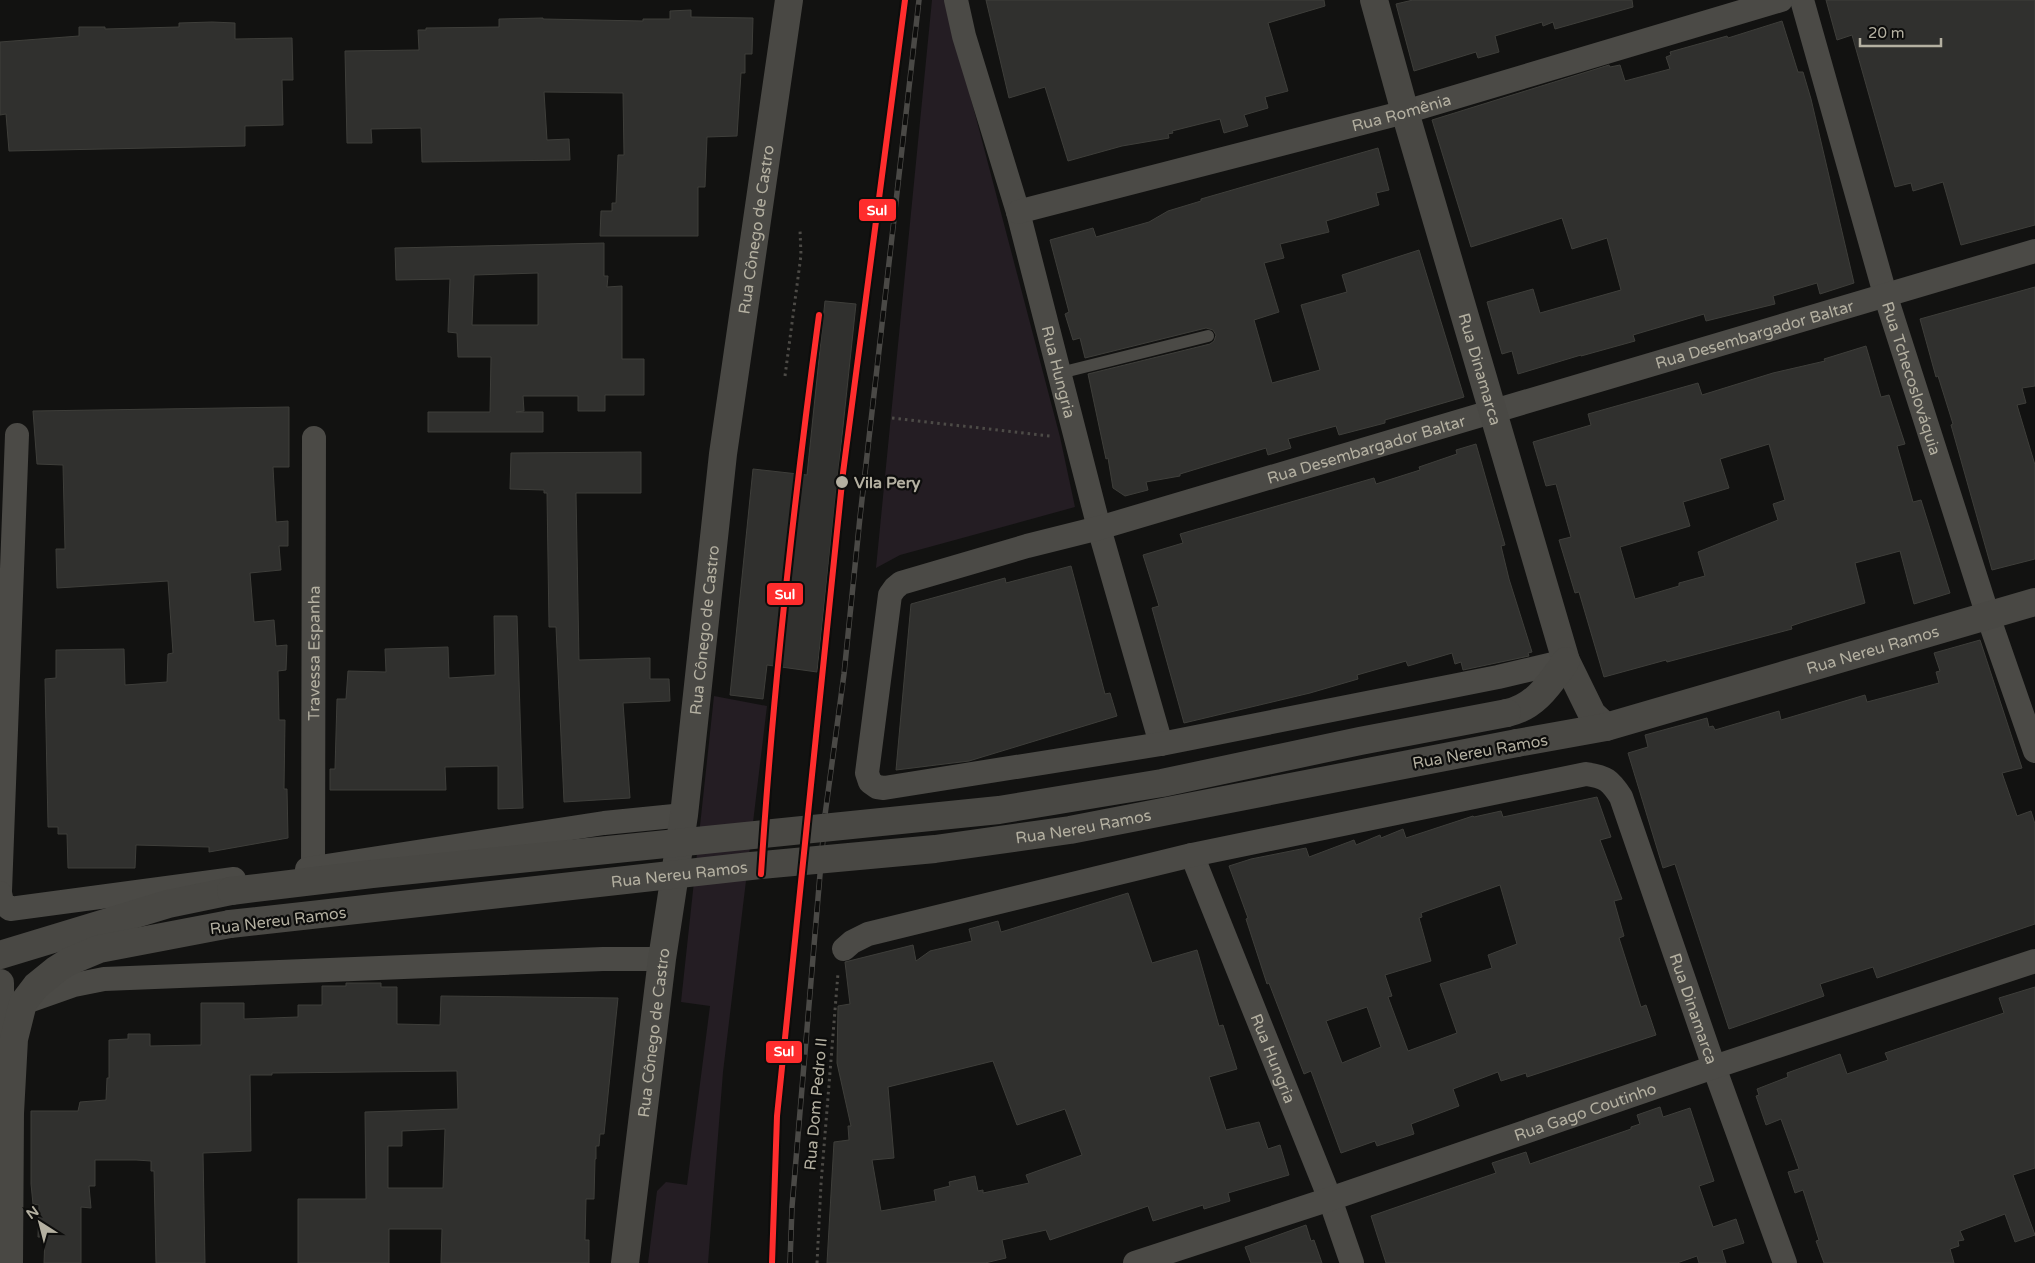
<svg xmlns="http://www.w3.org/2000/svg" width="2035" height="1263" font-family="'Varela Round',sans-serif">
	<rect width="100%" height="100%" fill="#121211"/>
	<!-- green -->
	<path fill="#241d23" d="M932,0H945L1060,437L1075,507L900,555L876,568Z
		M714,696L767,706L723,1072L708,1263H648L657,1191L666,1182L687,1185L710,1006L681,1002Z"/>
	<!-- building -->
	<path fill="#30302e" stroke="#3e3e3a" fill-rule="evenodd" d="M986,0H1324L1325,6L1268,23L1288,91L1265,97L1268,108L1244,115L1248,126L1224,133L1220,119L1172,131L1173,133L1168,134L1169,138L1122,146L1068,161L1045,87L1009,98Z
		M1413,0H1632L1633,7L1555,29L1553,22L1543,26L1542,22L1495,36L1499,52L1478,58L1476,52L1414,71L1396,4Z
		M1826,0H2035V225L1961,245L1943,182L1913,191L1911,183L1895,187L1852,35L1837,40Z
		M691,10V17L753,18L752,54H745V73H741L737,136L707,137L705,187H698V236H600L601,211H612V203H616L618,155H624L623,93L544,92L547,140L569,139L570,160L422,162L421,128L371,129L372,143H347L345,51L419,50L418,30H426V28L499,27V19L543,18V19L643,21V19H670V11Z
		M1782,21L1798,72H1803L1811,99L1854,283L1820,294L1817,283L1773,296L1775,304L1706,321L1704,314L1633,335L1635,341L1581,356V355L1518,374L1512,351L1502,354L1487,302L1533,289L1540,313L1621,290L1607,238L1572,249L1562,218L1471,247L1432,120L1609,65L1610,67L1620,65L1625,81L1670,69L1666,57L1671,55L1670,52L1727,36L1728,38Z
		M212,22L235,23V39L292,38L293,80H282L283,125L245,126V146L9,151L6,114L0,115V42L79,36V27H105V29L179,27V23Z
		M1378,148L1389,190L1376,193L1379,205L1326,221L1329,232L1280,244L1284,258L1264,263L1279,312L1254,320L1272,383L1320,370L1301,305L1347,292L1342,275L1419,250L1464,397L1385,420V423L1339,435L1336,426L1288,439L1291,448L1268,455L1266,448L1180,474V476L1146,482L1148,490L1125,496L1113,488L1108,458L1106,459L1088,374L1210,344L1214,341L1216,335L1213,330L1206,328L1085,358L1080,338L1073,340L1065,314L1069,312L1050,240L1093,228L1096,237L1149,222L1168,211L1201,201V199Z
		M604,243V276H608L607,287L622,286V359H644V395H605V411H578V396H523L524,411L516,412H543V432H428V412H490L491,357H458L457,333L448,332L450,279L396,280L395,248ZM538,273V325H472L474,275Z
		M2035,287V386L2022,388L2026,403L2017,405L2035,465V559L1992,570L1951,425L1953,424L1938,376L1936,377L1920,319Z
		M825,301L856,304L817,672L767,665L763,699L730,695L753,469L807,475Z
		M1866,346L1881,397L1889,395L1905,444L1897,446L1913,502L1921,500L1950,593L1914,604L1900,551L1855,563L1865,603L1803,622L1791,626L1792,629L1667,662L1666,660L1604,677L1579,592L1575,593L1559,540L1571,537L1556,484L1546,486L1533,442L1591,425L1588,414L1698,383L1702,395L1773,373L1825,361L1824,359ZM1769,444L1785,500L1773,504L1778,520L1698,552L1705,576L1679,583V586L1635,599L1620,547L1690,526L1683,502L1729,488L1720,459Z
		M289,407V467H273L276,522L288,521V546H279L281,570L250,573L254,622L274,620L276,646L287,645L286,670L278,671L279,720H285L284,789H287L288,838L209,852V847L136,845L135,868H68L67,834H58V827H48L45,679L56,678V650L124,649L125,685L167,682L168,654L173,653L168,581L57,588L56,549H65L63,465L37,464L33,411Z
		M1476,444L1505,545L1501,546L1509,579L1532,652L1528,653L1529,656L1463,670L1461,662L1455,664L1452,653L1408,666L1406,661L1357,675L1358,679L1310,693L1184,723L1152,608L1159,606L1143,555L1183,543L1180,534L1374,478L1376,484L1420,470L1419,467L1457,454L1456,450Z
		M641,452V493H576L579,660L650,658V679H669L670,701L623,703L630,798L564,802L556,627H549L547,493H544V490L510,489L511,453Z
		M1071,566L1105,694L1110,693L1117,716L969,761L896,770L911,604L1005,578L1006,583Z
		M494,616H517L523,808L498,809V766L445,767L446,790H330V769H335L337,699H346L348,671L386,672L385,649L448,647L449,678L495,675Z
		M1980,640L2022,768L2002,773L2017,816L2031,811L2035,824V924L1877,978L1873,967L1820,984L1824,996L1729,1029L1675,864L1663,868L1628,753L1648,747L1645,735L1707,718L1709,727L1713,726L1715,730L1779,711L1781,720L1865,695L1867,702L1939,683L1936,672L1940,671L1934,653Z
		M1597,797L1611,837L1600,840L1622,899L1614,901L1624,936L1619,938L1641,1007L1646,1005L1656,1035L1527,1077L1526,1073L1501,1081L1498,1072L1453,1089L1459,1106L1411,1124L1414,1134L1377,1146L1375,1141L1341,1153L1311,1071L1304,1074L1269,983L1267,984L1246,919L1248,918L1229,866L1251,859L1306,848L1309,857L1354,840L1356,845L1380,835L1381,838L1403,829L1406,838L1473,816L1474,817L1501,811L1503,817ZM1500,885L1517,944L1488,955L1492,968L1440,984L1457,1033L1408,1051L1388,997L1392,996L1385,975L1431,961L1419,918L1422,917L1421,913ZM1367,1007L1381,1047L1342,1063L1326,1021Z
		M1128,893L1152,963L1197,950L1219,1026L1223,1025L1237,1069L1209,1077L1226,1130L1259,1122L1268,1149L1280,1145L1289,1175L1228,1193L1230,1201L1204,1209L1203,1205L1153,1221L1148,1206L1050,1240L1046,1230L1002,1240L1006,1258L985,1263H827L834,1142L849,1140L848,1126H851L837,1063L838,1006L850,1004L845,962L913,945L916,961L930,951L972,941L969,929L998,921L1001,932ZM993,1061L1017,1125L1065,1109L1082,1155L1026,1175L1029,1183L983,1193V1190L978,1191L975,1176L949,1182L950,1186L934,1190L936,1201L881,1211L872,1160L894,1158L888,1087Z
		M346,983H381V987H397V1024L440,1025L441,996L618,998L604,1134H600L599,1146H596V1159H595L594,1199H586L585,1240H589V1263H441L442,1229H389V1263H298V1199H366L365,1112L458,1109L457,1071L272,1073V1075H250L251,1151L203,1153L205,1263H156L154,1171H151V1161L136,1160H95V1186H89L91,1208L81,1207V1263H44L45,1237H38L39,1205L33,1204L31,1184V1111H78L80,1102L106,1100L107,1078H109V1040L128,1039V1034H150V1046L201,1045V1003H244V1019L298,1017V1005H322V986H346ZM445,1129L443,1188H388V1146H402V1131Z
		M2035,987V1168L2013,1175L2035,1235L2015,1242L2005,1214L1960,1231L1964,1240L1958,1241L1959,1246L1950,1249L1954,1263H1824L1816,1241L1819,1240L1803,1190L1795,1193L1788,1172L1799,1169L1781,1119L1766,1125L1756,1096L1759,1095L1757,1089L1788,1077L1787,1073L1840,1054L1847,1074L1888,1060L1885,1053L2004,1013L1999,998Z
		M1660,1107L1663,1117L1690,1108L1714,1181L1699,1186L1713,1227L1736,1219L1744,1243L1722,1250L1726,1263H1699L1697,1256L1677,1263H1386L1371,1216L1496,1173L1492,1163L1526,1152L1530,1164L1631,1129V1127L1640,1124L1637,1115Z
		M1306,1225L1311,1241L1314,1240L1322,1263H1251L1245,1247Z"/>
	<g fill="none" stroke-linecap="round" stroke-linejoin="round">
		<!-- path -->
		<path stroke="#4d4b47" stroke-width="3" stroke-dasharray="2.5 4" stroke-linecap="butt" d="M785,376L801,255L800,230
			M892,418L1050,436
			M817,1263L821,1184L838,973"/>
		<!-- lane -->
		<path stroke="#4b4a46" stroke-width="12" d="M1060,373L1208,336"/>
		<!-- street -->
		<g stroke="#4b4a46" stroke-width="24">
			<path id="s1" d="M956,0L964,36L1018,212L1099,528L1161,744"/>
			<path id="s2" d="M1802,0L1885,294L1988,616L2035,751"/>
			<path id="s3" d="M1018,212L1405,112L1781,0"/>
			<path id="s4" d="M1566,661L1498,677L1161,744L884,788L877,787L870,782L867,773L890,595L895,588L901,583L1027,546L1099,528L2035,251"/>
			<path id="s5" d="M1192,855L1330,1199L1352,1263"/>
			<path id="s6" d="M313,868L314,438"/>
			<path d="M307,869L604,823L684,815"/>
			<path d="M0,891L17,435"/>
			<path d="M0,893L2,902L10,909L234,879"/>
			<path id="s7" d="M844,949L852,942L868,934L1192,855L1586,774C1606,777 1610,780 1621,797L1714,1067L1785,1263"/>
			<path d="M23,1003L74,985L104,979L603,959H662"/>
			<path id="s8" d="M1135,1263L1330,1199L1714,1067L2035,961"/>
		</g>
		<!-- secondary -->
		<g stroke="#494844" stroke-width="28">
			<path id="s9" d="M1374,0L1405,112L1566,661L1592,714L1606,727"/>
			<path d="M1507,713C1536,707 1550,683 1566,661"/>
			<path id="s10" d="M1517,743L1606,727L2035,602"/>
			<path d="M0,955L168,904L231,891"/>
			<path d="M0,983V1031"/>
			<path d="M9,1263L10,1113L14,1039L23,1003L36,986L57,969L68,962L99,949L230,924"/>
			<path id="s11" d="M625,1263L662,959L684,815L723,454L789,0"/>
		</g>
		<!-- rail casing -->
		<g stroke="#4a4946" stroke-width="5.5">
			<path id="rail" d="M790,1263L792,1207L825,815L844,674L860,517L919,0"/>
		</g>
		<!-- rail -->
		<use href="#rail" stroke="#0d0d0c" stroke-width="4" stroke-dasharray="11" stroke-linecap="butt"/>
		<!-- secondary-bridge -->
		<g stroke="#494844" stroke-width="28">
			<path d="M231,891L372,874L999,810L1162,783L1360,741L1507,713"/>
			<path id="s12" d="M230,924L751,866L935,849L1070,830L1517,743"/>
		</g>
		<!-- metro-1 casing -->
		<g stroke="#0d0d0c" stroke-width="10">
			<path id="metro-1" d="M761,874C773,687 794,501 819,315
				M772,1263L777,1116L843,473L905,0"/>
		</g>
		<!-- metro-1 -->
		<use href="#metro-1" stroke="#ff2d2d" stroke-width="6"/>
	</g>
	<!-- markers -->
	<circle fill="#b4b0a1" stroke="#0d0d0c" stroke-width="2" cx="842" cy="482" r="7"/>
	<g text-anchor="middle" stroke-width="4.5" stroke-linejoin="round" paint-order="stroke">
		<!-- street labels -->
		<g font-size="16" fill="#b4b0a1" stroke="#0d0d0c">
			<text dy="6" stroke="none"><textPath href="#s3" startOffset="396">Rua Romênia</textPath></text>
			<text dy="6" stroke="none"><textPath href="#s11" startOffset="1042">Rua Cônego de Castro</textPath></text>
			<text dy="6" stroke="none"><textPath href="#s4" startOffset="1804">Rua Desembargador Baltar</textPath></text>
			<text dy="6" stroke="none"><textPath href="#s9" startOffset="384">Rua Dinamarca</textPath></text>
			<text dy="6" stroke="none"><textPath href="#s1" startOffset="386">Rua Hungria</textPath></text>
			<text dy="6" stroke="none"><textPath href="#s2" startOffset="394">Rua Tchecoslováquia</textPath></text>
			<text dy="6" stroke="none"><textPath href="#s4" startOffset="1399">Rua Desembargador Baltar</textPath></text>
			<text dy="6" stroke="none"><textPath href="#s11" startOffset="638">Rua Cônego de Castro</textPath></text>
			<text dy="6" stroke="none"><textPath href="#s10" startOffset="368">Rua Nereu Ramos</textPath></text>
			<text dy="6" stroke="none"><textPath href="#s6" startOffset="215">Travessa Espanha</textPath></text>
			<text transform="translate(1480 751) rotate(-10)" y="6">Rua Nereu Ramos</text>
			<text dy="6" stroke="none"><textPath href="#s12" startOffset="859">Rua Nereu Ramos</textPath></text>
			<text dy="6" stroke="none"><textPath href="#s12" startOffset="452">Rua Nereu Ramos</textPath></text>
			<text transform="translate(278 920) rotate(-7)" y="6">Rua Nereu Ramos</text>
			<text dy="6" stroke="none"><textPath href="#s7" startOffset="1032">Rua Dinamarca</textPath></text>
			<text dy="6" stroke="none"><textPath href="#s11" startOffset="232">Rua Cônego de Castro</textPath></text>
			<text dy="6" stroke="none"><textPath href="#s5" startOffset="219">Rua Hungria</textPath></text>
			<text transform="translate(815 1104) rotate(-85)" y="6">Rua Dom Pedro II</text>
			<text dy="6" stroke="none"><textPath href="#s8" startOffset="475">Rua Gago Coutinho</textPath></text>
		</g>
		<!-- stop labels -->
		<g font-size="16" font-weight="bold" fill="#b4b0a1" stroke="#0d0d0c" text-anchor="start">
			<text x="854" y="488">Vila Pery</text>
		</g>
	</g>
	<g stroke="#0d0d0c" stroke-width="2">
		<rect x="858" y="198" width="39" height="24" rx="5" fill="#ff2d2d"/>
		<rect x="766" y="582" width="38" height="24" rx="5" fill="#ff2d2d"/>
		<rect x="765" y="1040" width="38" height="24" rx="5" fill="#ff2d2d"/>
	</g>
	<g font-size="14" text-anchor="middle" font-weight="bold" fill="#fff">
		<text x="877" y="215">Sul</text>
		<text x="785" y="599">Sul</text>
		<text x="784" y="1056">Sul</text>
	</g>
	<!-- north arrow -->
	<g transform="translate(40 1223) rotate(324)" stroke="#0d0d0c" stroke-width="4" paint-order="stroke">
	<path d="M0-4L9 19L0 12L-9 19Z" fill="#b4b0a1"/>
	<text y="-8" font-size="14" font-weight="bold" text-anchor="middle" fill="#b4b0a1">N</text>
	</g>
	<!-- scale -->
	<path d="M1860 38v8h81v-8" fill="none" stroke="#b4b0a1" stroke-width="2.5"/>
	<text x="1868" y="38" font-size="15" fill="#b4b0a1" stroke="#0d0d0c" stroke-width="4" paint-order="stroke">20 m</text>
</svg>
